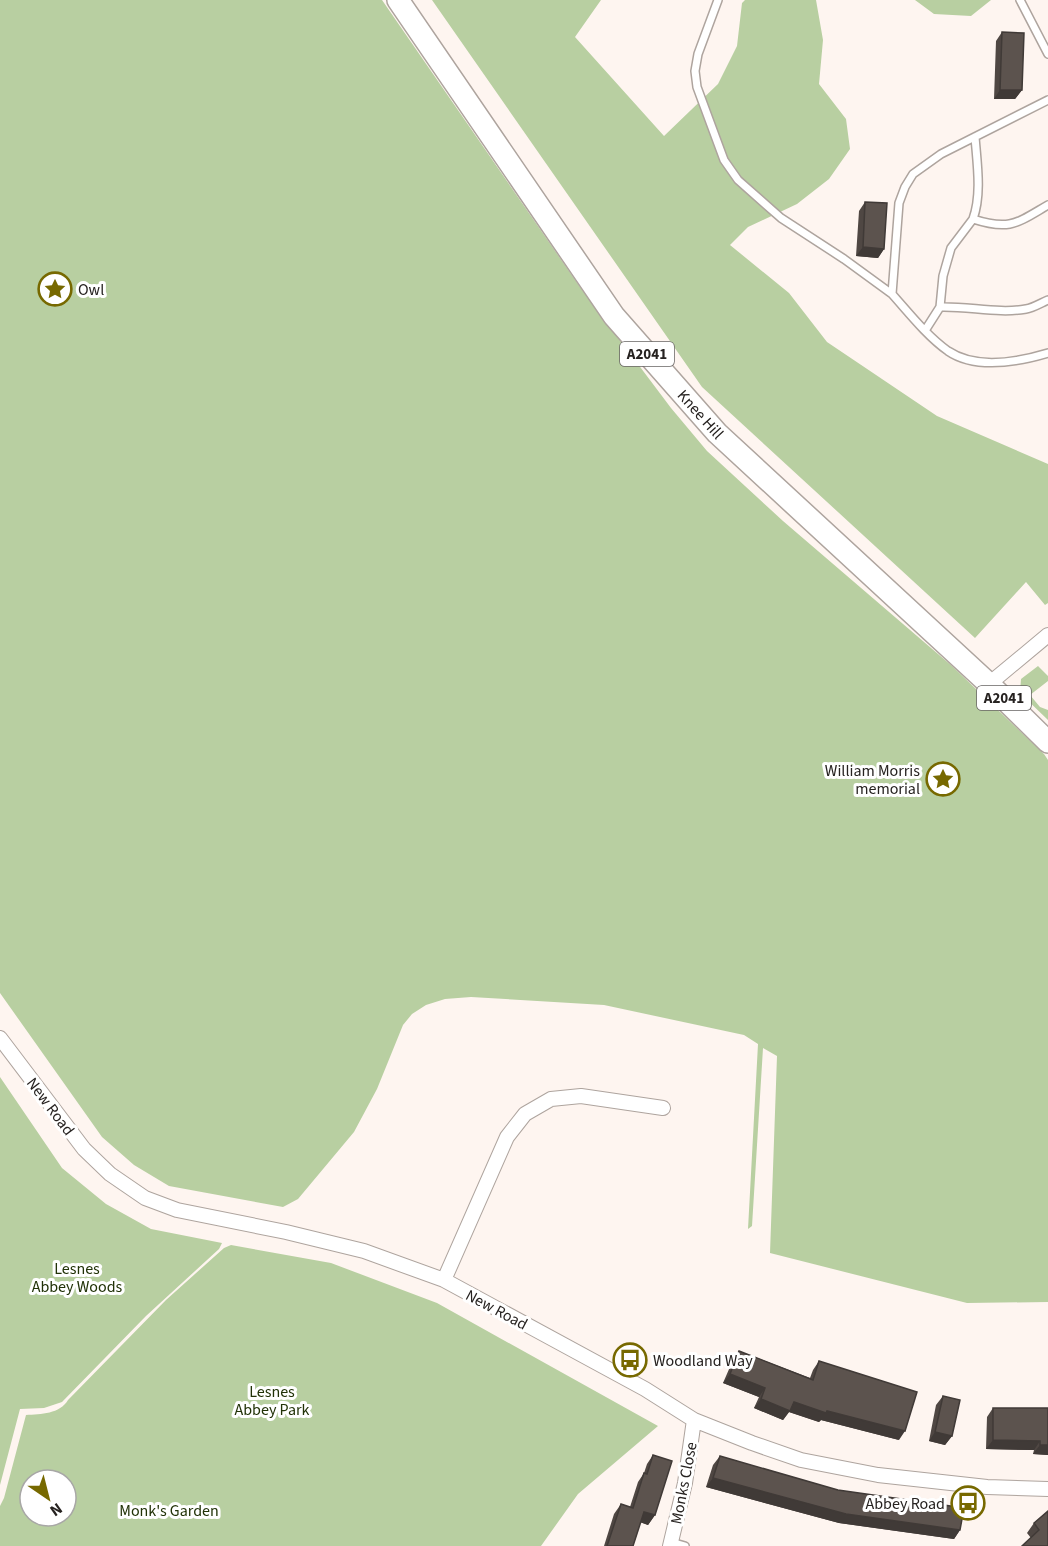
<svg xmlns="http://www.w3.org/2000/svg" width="1048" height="1546" font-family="'Source Sans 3',sans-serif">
	<rect width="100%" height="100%" fill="#fef5f0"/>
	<!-- green -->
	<path fill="#b8cfa1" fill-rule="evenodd" d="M0,0H382L580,287L671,408L707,451L783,521L952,666L1044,754L1048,760V1302L967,1303L770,1253L777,1056L763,1048L752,1226L748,1229L758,1044L744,1035L604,1005L471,997L445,999L426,1005L412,1014L403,1025L377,1089L354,1132L298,1199L283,1207L169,1186L134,1165L102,1137L0,993Z
		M432,0H601L575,37L664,136L718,84L737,46L742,3L745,0H816L823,40L819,84L846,119L850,149L829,179L797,204L748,227L730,245L789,293L827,342L937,416L1048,464V603L1045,605L1026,582L975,638L702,387Z
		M915,0H991L971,16L934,14Z
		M1038,666L1048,676V681L1030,695L1040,707L1048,710V720L1020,693L1021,679Z
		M0,1077L62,1168L106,1204L151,1229L222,1243L219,1249L146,1316L62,1402L44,1408L20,1409L0,1485Z
		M231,1245L331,1263L437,1303L658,1426L578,1494L541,1546H0V1506L4,1498L26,1415C41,1414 60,1414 68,1400L166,1300L224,1248ZM30,1480H66V1516H30Z"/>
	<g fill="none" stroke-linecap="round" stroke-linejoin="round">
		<!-- lane casing -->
		<g stroke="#aea49e" stroke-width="10">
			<path id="lane" d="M718,0L698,54L695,71L697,87L724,160L738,180L781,218L844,259L892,294
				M1020,0L1048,54
				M1048,100L941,154L913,174L905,187L899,203L892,294C909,313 927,336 948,351C976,370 1018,362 1048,353
				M975,137C977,163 982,194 973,219C1010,231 1017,223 1048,205
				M940,307L943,276L951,248L973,219
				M926,329L940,307C969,306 998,314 1026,309C1033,308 1041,303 1048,300
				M671,1542L685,1546"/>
		</g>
		<!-- street casing -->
		<g stroke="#aea49e" stroke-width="16">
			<path id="street" d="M989,684L1048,635
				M0,1038L84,1149L110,1174L145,1198L177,1210L286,1232L364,1251L444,1280L645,1389L694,1420L752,1443L801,1460L878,1475L987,1487L1048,1489
				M444,1280L507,1137L525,1114L551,1099L581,1096L663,1108
				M670,1546L685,1483L694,1420"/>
		</g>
		<!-- primary casing -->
		<g stroke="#aea49e" stroke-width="24">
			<path id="primary" d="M398,0L614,316L717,433L989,684L1048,742"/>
		</g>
		<!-- lane -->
		<use href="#lane" stroke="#fff" stroke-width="7"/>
		<!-- street -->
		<use href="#street" stroke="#fff" stroke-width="14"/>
		<!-- primary -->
		<use href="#primary" stroke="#fff" stroke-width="21"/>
	</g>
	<!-- wall -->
	<path fill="#4f4743" d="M1002,32L1022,90L1015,99H994L996,41Z
		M865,202L884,249L878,258L856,256L859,211Z
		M739,1351L810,1378L813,1370L819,1361L899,1440L821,1420L819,1422L789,1412L783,1420L754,1408L759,1397L723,1383L733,1360Z
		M943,1396L952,1436L945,1445L929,1441L936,1405Z
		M993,1408H1048V1455L1033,1454L1034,1450L986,1449L987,1417Z
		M653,1455L655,1515L648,1525L640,1522L633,1546H604L614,1514L621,1504L630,1507L638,1482L644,1473L647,1464Z
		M720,1456L960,1530L954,1539L839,1523L706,1487L713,1465Z
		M1048,1511V1546L1031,1538L1027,1533L1034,1523Z"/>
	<!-- shaded-wall -->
	<path fill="#403a37" d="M1000,90H1022L1015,99H994Z
		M863,247L884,249L878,258L856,256Z
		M730,1374L765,1388L759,1397L723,1383Z
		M761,1399L794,1402L905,1431L899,1440L821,1420L819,1422L789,1412L783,1420L754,1408Z
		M935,1432L952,1436L945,1445L929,1441Z
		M993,1440L1040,1441L1034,1450L986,1449Z
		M1040,1445H1048V1455L1033,1454Z
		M713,1478L960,1530L954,1539L839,1523L706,1487Z
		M644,1512L655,1515L648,1525L637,1521Z"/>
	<!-- building -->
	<path fill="#5c534e" stroke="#403a37" stroke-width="1.5" d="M1002,32L1024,33L1022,90H1000Z
		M865,202L887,203L884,249L863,247Z
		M739,1351L813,1380L819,1361L917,1392L905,1431L827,1411L826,1413L794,1402L790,1411L761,1399L765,1388L730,1374Z
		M943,1396L960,1400L952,1436L935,1432Z
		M993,1408H1048V1445H1040V1441L993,1440Z
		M653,1455L672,1461L655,1515L644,1512L633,1546H607L621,1504L633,1508L644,1473L647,1474Z
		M720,1456L838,1490L964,1508L960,1530L846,1514L713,1478Z
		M1048,1511V1546H1022L1039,1530L1034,1523Z"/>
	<!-- icons -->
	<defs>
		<g id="sight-ring" transform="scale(1.725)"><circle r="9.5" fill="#fff" stroke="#776900" stroke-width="1.5"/><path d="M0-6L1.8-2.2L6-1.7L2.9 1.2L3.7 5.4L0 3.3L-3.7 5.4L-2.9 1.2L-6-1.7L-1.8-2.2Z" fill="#776900"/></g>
		<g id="bus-ring" transform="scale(1.725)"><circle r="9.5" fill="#fff" stroke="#776900" stroke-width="1.5"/><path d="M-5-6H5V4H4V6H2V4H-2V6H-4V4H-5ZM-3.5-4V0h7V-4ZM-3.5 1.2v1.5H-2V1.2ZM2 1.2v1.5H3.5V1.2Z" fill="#776900"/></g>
	</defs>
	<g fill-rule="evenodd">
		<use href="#sight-ring" x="55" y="289"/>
		<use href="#sight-ring" x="943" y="779"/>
		<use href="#bus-ring" x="630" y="1360"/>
		<use href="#bus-ring" x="968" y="1503"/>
	</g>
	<g text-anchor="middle" stroke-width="6" stroke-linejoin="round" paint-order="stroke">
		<!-- shield labels -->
		<g fill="#fff" stroke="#676463" stroke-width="1.5">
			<rect x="620" y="342" width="54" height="24" rx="4.5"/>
			<rect x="977" y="686" width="54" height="24" rx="4.5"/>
		</g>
		<g font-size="15" font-weight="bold" fill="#262220">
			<text x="647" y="359">A2041</text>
			<text x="1004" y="703">A2041</text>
		</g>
		<!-- poi labels -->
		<g font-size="16" fill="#262220" stroke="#fff" text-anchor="start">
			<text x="78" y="295">Owl</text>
			<text x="920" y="776" text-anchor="end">William Morris<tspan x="920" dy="18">memorial</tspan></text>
			<text x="653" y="1366">Woodland Way</text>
			<text x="945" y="1509" text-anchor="end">Abbey Road</text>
		</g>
		<!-- street labels -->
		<g font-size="16" fill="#262220" stroke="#fff">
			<text transform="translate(701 414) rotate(48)" y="6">Knee Hill</text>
			<text transform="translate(51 1106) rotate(53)" y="6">New Road</text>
			<text transform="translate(497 1309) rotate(28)" y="6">New Road</text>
			<text transform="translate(683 1483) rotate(-79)" y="6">Monks Close</text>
		</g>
		<!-- park labels -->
		<g font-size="16" fill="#213207" stroke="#fff">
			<text x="77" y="1274">Lesnes<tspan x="77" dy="18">Abbey Woods</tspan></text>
			<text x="272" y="1397">Lesnes<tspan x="272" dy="18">Abbey Park</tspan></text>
			<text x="169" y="1516">Monk's Garden</text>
		</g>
	</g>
	<!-- north arrow -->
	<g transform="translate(48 1498) rotate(145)"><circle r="28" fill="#ffffff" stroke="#a8a7a6" stroke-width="1.5"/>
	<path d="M0-4.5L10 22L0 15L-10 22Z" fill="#776900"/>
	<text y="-9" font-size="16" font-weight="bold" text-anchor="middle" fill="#262220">N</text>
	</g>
</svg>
